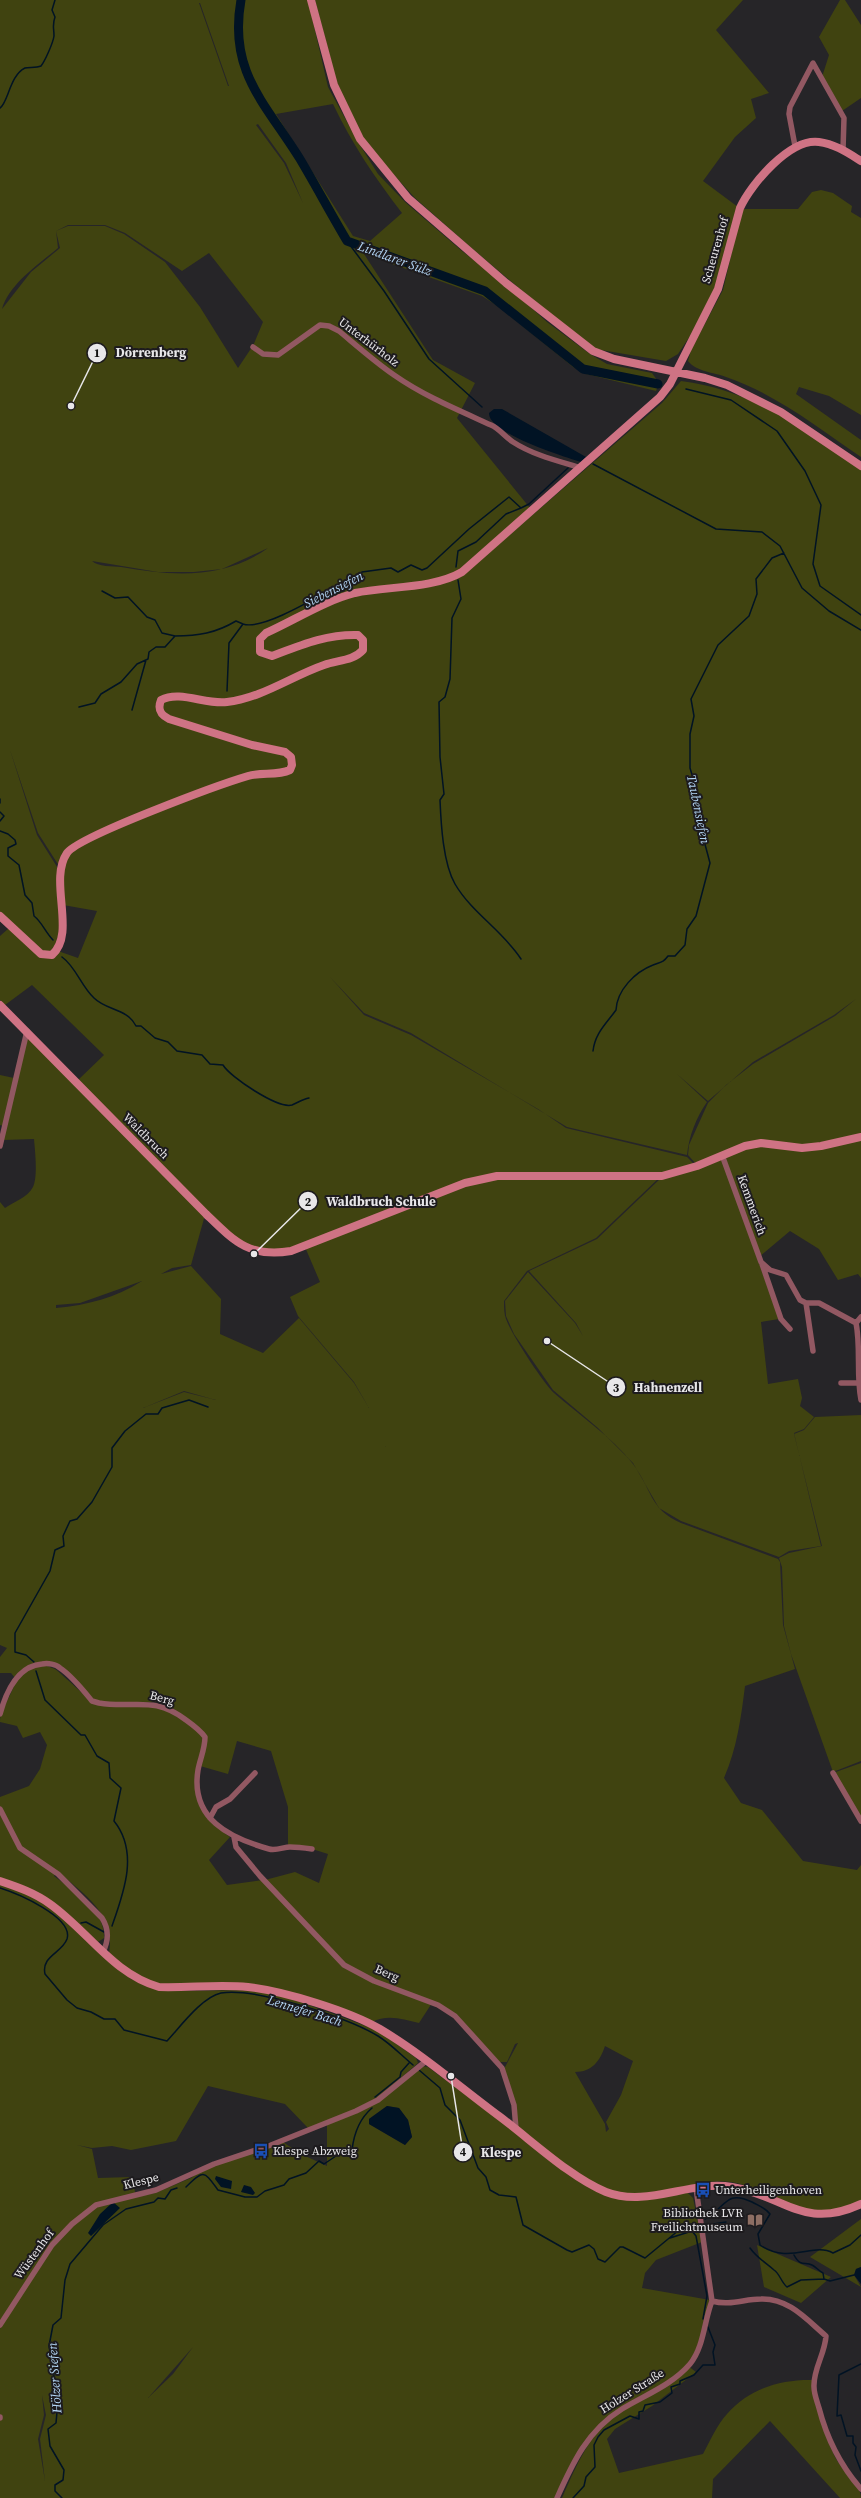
<svg xmlns="http://www.w3.org/2000/svg" width="861" height="2498" font-family="'Source Serif 4',serif">
	<rect width="100%" height="100%" fill="#262528"/>
	<!-- green -->
	<path fill="#404310" fill-rule="evenodd" d="M0,0H308L328,87L358,142L378,174L405,202L462,251L504,283L547,322L590,354L607,364L652,373L659,383L656,391L586,374L573,367L499,307L482,296L364,254L433,360L475,383L457,418L530,508L469,570L662,403L681,381C754,390 802,429 861,469V1135L802,1146L773,1141L697,1165L688,1155L689,1145L708,1103L726,1085L753,1064L835,1016L856,999L834,1015L753,1062L708,1101L677,1074L707,1102C696,1118 689,1136 687,1155L567,1127L411,1033L364,1013L330,977L364,1015L411,1035L538,1109L566,1128L687,1157L695,1165L662,1173L496,1175L291,1249H256L236,1241L77,1081L104,1055L32,985L5,1005L0,1000V936L9,928L41,955L58,951L78,958L97,911L63,905L61,869L38,833L10,750L37,835L59,870L61,939L57,949L42,953L0,915ZM199,3H200L229,86H228ZM333,104C352,144 375,178 402,213L370,241L353,236L276,114ZM258,124L286,163L303,203L284,163L256,125ZM68,225H105L125,233L182,271L209,253L263,322L253,346L264,353L278,354L320,324L278,355H263L252,347L238,368L200,307L165,262L124,234L105,226H68L56,231L60,248L31,272L2,309C9,284 39,264 58,248L56,231ZM268,548C224,580 172,576 121,567C113,566 98,567 92,561L158,572H194L222,569Z
		M315,0H743L716,30L769,93L751,99L756,118L735,137L703,181L738,207L716,287L690,336L678,354L666,361L595,349L552,316L468,245L415,198L384,164L364,139L337,83Z
		M840,0H845L861,25V98L842,111L822,77L829,55L819,37Z
		M821,190L833,193L852,206L851,212L861,218V415L829,396L799,387L796,394L861,440V457C820,429 774,393 726,377C713,372 697,372 688,361L691,350L723,290L742,209H798L812,192Z
		M27,1033L205,1215L191,1265L172,1268L161,1274L191,1266L221,1299L220,1334L263,1353L299,1318L354,1383L369,1408L386,1447L369,1408L354,1382L298,1316L290,1297L320,1282L305,1247L465,1185L496,1177H660L596,1238L527,1271L504,1301C504,1307 504,1314 506,1319C512,1335 542,1381 554,1393C580,1416 611,1436 633,1464C652,1489 649,1509 681,1523L778,1559L780,1562L783,1625L795,1669L745,1686C741,1718 737,1748 724,1778L741,1803L762,1810L803,1861L857,1870L861,1865V2200C852,2204 842,2209 832,2211C796,2220 766,2187 731,2182C693,2177 655,2202 617,2193C583,2185 546,2149 518,2129L504,2069L518,2043L515,2044L507,2062H499L457,2015L389,1986L347,1965L265,1880L295,1872L319,1883L328,1854L306,1847L288,1846V1807L271,1751L237,1741L228,1774L200,1766L205,1748L201,1730L174,1709L160,1702L105,1703L93,1700L59,1665L35,1663L15,1678L11,1673H0V1657L7,1648L0,1645V1202L5,1208C14,1202 28,1197 33,1187C38,1176 35,1151 34,1139L3,1140ZM142,1281C115,1298 88,1305 56,1308V1305L80,1303ZM184,1391L216,1400L184,1392L143,1408ZM605,2046L633,2061L621,2095L606,2122L609,2129L606,2132L605,2124L575,2072C592,2072 600,2061 605,2046Z
		M0,1075L14,1078L3,1126L0,1125Z
		M861,1138V1278L858,1274L838,1280L819,1249L790,1231L759,1257L724,1156L761,1144L802,1149Z
		M721,1157L779,1319L761,1322L768,1384L798,1379L802,1398L800,1406L814,1417L804,1429L794,1433L821,1546L789,1551L779,1557L681,1521L659,1508L633,1463L598,1428L553,1390L514,1334L506,1316L505,1301L528,1272L575,1323L583,1336L576,1323L529,1271L597,1239L662,1177Z
		M861,1415V1761L833,1772L791,1654L784,1626L782,1567L779,1558L789,1553L822,1546L794,1434L804,1430L815,1417Z
		M36,1666H47L55,1669C63,1675 89,1700 94,1703C106,1708 118,1705 131,1705C158,1704 187,1714 204,1737C198,1781 185,1807 230,1837L209,1860L227,1885L263,1880L335,1958L377,1982L432,2003L419,2023C403,2019 387,2014 372,2022L288,1992L247,1984H156L134,1974L109,1953C116,1914 84,1894 57,1871L54,1876C75,1892 105,1909 104,1938L98,1942L55,1903L50,1907L131,1979L154,1988L176,1991L250,1990L287,1997L377,2030L416,2058L418,2063L378,2098L365,2106L308,2128L285,2104L208,2086L176,2141L131,2150L112,2146L92,2148L77,2145L92,2149L98,2178L132,2177L136,2197L155,2193L191,2178L207,2166L283,2142L301,2154L327,2166V2124L379,2100L422,2066L428,2067L589,2187C627,2204 648,2198 687,2192L693,2198L702,2242L656,2260L645,2273L642,2288L710,2300C704,2321 701,2349 686,2365C669,2385 641,2394 620,2408C589,2430 573,2465 559,2498H0V1810L11,1830L0,1807V1797L29,1786L40,1769L47,1745L40,1732L23,1738L17,1726L0,1722C0,1713 3,1709 7,1701C17,1683 14,1675 36,1666ZM387,2106L399,2108L408,2120L412,2137L405,2145L369,2124V2119ZM193,2347L173,2374L148,2398ZM42,2395L46,2415L40,2439L45,2481L38,2439L44,2415Z
		M861,1763V1820L833,1773Z
		M861,2219V2267L856,2269L854,2275L861,2287L810,2257Z
		M757,2245L831,2277L801,2303L764,2287Z
		M688,2366L696,2372L652,2406L615,2429L607,2439L619,2473L703,2454C710,2441 717,2425 727,2414C749,2388 782,2379 814,2380C819,2407 823,2433 835,2457C842,2471 861,2483 861,2498H840L770,2421L713,2479L712,2498H562C574,2471 587,2439 610,2419C634,2398 665,2387 688,2366Z"/>
	<!-- water -->
	<path fill="#011324" d="M494,409H502L586,457L581,462C564,457 488,433 489,413Z
		M387,2106L399,2108L408,2120L412,2137L405,2145L369,2124V2119Z
		M216,2176L232,2181L231,2189L221,2187L215,2179Z
		M244,2185L251,2187L255,2193L253,2195L241,2192Z
		M113,2202L120,2208L91,2236L88,2233L100,2214Z
		M861,2267V2284L854,2275L856,2269Z"/>
	<g fill="none" stroke-linecap="round" stroke-linejoin="round">
		<!-- stream -->
		<path stroke="#011324" stroke-width="1.5" d="M0,108C8,103 10,75 25,68C29,67 36,68 41,66C45,61 53,43 54,36C54,28 52,25 55,17L52,10L55,0
			M347,241L384,291L429,359L482,407
			M686,389L731,400L777,431L805,471L821,505L813,564L820,586L861,615
			M593,464L716,529L762,532L780,546L802,588L829,611L861,630
			M456,567L458,551L476,542L506,514L521,508
			M458,580L461,599L452,618L450,679L445,697L439,702L440,757L444,794L440,800C441,824 443,863 455,884C472,913 503,931 521,959
			M102,591L115,598L128,597L147,617L155,620L162,633L175,636
			M227,691L229,643L243,624C263,631 322,594 341,584L352,581L362,572L391,568L398,572L411,565L422,570L427,568L469,529L509,497L521,508L529,504L568,468
			M79,707L95,703L101,694L121,682L137,664L148,659L149,652L156,647H165L175,636C198,636 216,633 236,621L243,624
			M132,710L146,660
			M0,799V803
			M0,812L4,816L0,821
			M0,831L8,834L15,840L16,844L8,848V856L19,865L25,895L32,903L34,916C42,922 45,932 53,940
			M62,957C76,967 81,986 94,998C107,1011 127,1008 136,1026H141L155,1038L168,1042L177,1051L202,1055L210,1064L223,1065C230,1077 278,1109 292,1105C297,1103 303,1099 309,1098
			M593,1051C595,1033 606,1024 616,1010C617,990 635,972 653,965C660,962 663,963 668,956H675L685,945L687,929L696,916L710,863L699,822L698,803L694,796L693,778L690,768V734L694,716L691,699L718,645L749,616L757,594L756,579L772,558L784,553
			M34,1662L26,1655L15,1652V1633L50,1571L55,1550L64,1546L63,1536L70,1521L77,1519L92,1502L112,1467V1448L125,1431L146,1414H158L162,1408L189,1400L208,1407
			M36,1671L45,1700L81,1735H85L97,1756L109,1763L110,1778L121,1788L114,1821C139,1852 124,1892 112,1926
			M0,1888C16,1893 74,1917 67,1939C62,1953 41,1956 45,1974L67,2000L77,2008L91,2012L104,2019H115L124,2030L167,2041C180,2027 202,1997 221,1993C255,1987 348,2018 378,2036C391,2044 402,2056 413,2065
			M81,1923L86,1922L104,1932
			M419,2070L440,2088L445,2105L460,2120L478,2168L486,2177L490,2190L499,2195L516,2197L523,2225L567,2250L572,2252L589,2245L594,2249L598,2259L605,2262L620,2247H623L645,2258L679,2230L694,2223
			M375,2097L400,2077L401,2072L409,2063
			M186,2187C204,2169 204,2171 218,2190L245,2197H257L265,2191L284,2185L289,2179L306,2173L319,2161L324,2164L342,2152L348,2153L352,2150C354,2133 359,2119 372,2108
			M705,2219C726,2208 725,2189 752,2202C759,2206 766,2208 770,2214L758,2234L760,2245C790,2265 813,2242 833,2253L850,2245L861,2235
			M707,2225L726,2222
			M670,2238L692,2231L696,2236L707,2296L703,2319
			M750,2248C757,2258 765,2262 774,2270C780,2274 781,2282 787,2287L801,2280L824,2279
			M794,2255C801,2268 805,2261 812,2265C816,2267 819,2271 823,2273L824,2279L830,2281L854,2275
			M861,2364L839,2375L837,2416L841,2415L847,2436H853V2443L856,2447L855,2455L861,2471
			M62,2498L55,2491V2485L63,2480L64,2470L50,2446L48,2429L56,2423L58,2401L52,2392L55,2383L49,2346L53,2325L61,2318L65,2280L70,2264L103,2225L126,2209L154,2202L158,2198L165,2199L171,2190L177,2188
			M573,2498L584,2486L586,2477L595,2467L594,2445L598,2437L604,2430L630,2416L639,2419V2412L643,2411L645,2405L660,2402L672,2393L671,2387L680,2384V2381L694,2375L703,2365H715L713,2352L715,2345L708,2327"/>
		<!-- river -->
		<path stroke="#011324" stroke-width="9" d="M241,0C228,72 266,104 300,159C316,186 331,214 347,241L485,291L583,369L658,384"/>
		<!-- street -->
		<path stroke="#925862" stroke-width="5.5" d="M795,146L789,114L790,107L813,63L844,118L843,150
			M253,347L263,354L278,355L320,325L329,326L339,331C357,346 375,362 394,375C424,396 458,410 491,425C500,429 505,437 513,442C533,455 558,461 581,468
			M0,1146L27,1031
			M722,1155L761,1262L770,1270L786,1275L800,1300L806,1303H819L856,1323L861,1317
			M762,1264L781,1319L790,1329
			M806,1303L813,1351
			M856,1323C861,1348 856,1375 861,1400
			M841,1383H858
			M0,1714C6,1692 17,1666 42,1664C48,1663 56,1664 60,1668C72,1676 83,1690 92,1701L99,1703C134,1709 153,1695 186,1720C193,1725 200,1730 205,1737C205,1749 200,1759 198,1770C190,1819 230,1838 269,1849C276,1851 284,1847 290,1847C297,1847 305,1848 312,1849
			M833,1773L861,1821
			M0,1809L20,1848L58,1874L102,1918C109,1929 109,1940 103,1952
			M210,1818L216,1807L230,1799L255,1773
			M234,1837L236,1847L260,1876L344,1965L374,1981L438,2005L455,2016L502,2068L514,2105L516,2129
			M696,2188L712,2301
			M712,2301C730,2306 744,2299 761,2299C789,2298 807,2320 826,2336C825,2354 813,2369 814,2387C814,2394 817,2401 819,2408C827,2439 840,2465 861,2489
			M0,2325L52,2245L72,2224L96,2205L156,2190L214,2164L271,2145L356,2111L378,2100L426,2061
			M0,2417V2418
			M557,2498C573,2462 588,2430 622,2409C645,2395 672,2385 690,2364C704,2347 704,2321 712,2301"/>
		<!-- secondary -->
		<path stroke="#cf7384" stroke-width="8" d="M311,0L334,85L360,139L408,198L506,283L593,351L614,359L705,378L727,385L781,412L861,466
			M0,916L41,954L52,955C77,933 48,881 67,853C79,836 221,784 248,776C262,772 277,776 290,770L292,765L291,757L285,752L252,745L169,719C161,715 157,710 161,700C180,690 206,705 227,702C262,698 292,676 324,665C338,660 353,661 363,650V640L358,635C327,634 301,645 272,656L260,652V639L266,633C295,620 324,601 355,593C388,586 433,589 462,572L660,397L670,384L718,289L740,208C751,184 790,138 819,142C835,144 848,153 861,161
			M0,1005L206,1214C234,1241 249,1258 291,1251L465,1183L497,1176H662L697,1166L745,1146L761,1143L802,1148L821,1146L861,1137
			M0,1881C18,1887 35,1893 50,1904C88,1931 113,1974 159,1987C189,1988 219,1984 248,1987C284,1991 349,2011 380,2029C422,2054 460,2087 499,2116C530,2139 571,2178 606,2192C647,2208 690,2180 732,2187C784,2195 803,2231 861,2204"/>
	</g>
	<!-- icons -->
	<defs>
		<g id="bus-bare" transform="scale(1.2)"><path d="M-5-6H5V4H4V6H2V4H-2V6H-4V4H-5ZM-3.5-4V0h7V-4ZM-3.5 1.2v1.5H-2V1.2ZM2 1.2v1.5H3.5V1.2Z" fill="#1a4fb4" stroke="#1d1b1e" stroke-width="2.5" paint-order="stroke"/></g>
		<g id="library-bare" transform="scale(1.2)"><path d="M-6-4Q-3-5.5-.7-3.5V5Q-3 3-6 4ZM6-4Q3-5.5 .7-3.5V5Q3 3 6 4Z" fill="#8d6e63" stroke="#1d1b1e" stroke-width="2.5" paint-order="stroke"/></g>
	</defs>
	<g fill-rule="evenodd">
		<use href="#bus-bare" x="261" y="2151"/>
		<use href="#bus-bare" x="703" y="2190"/>
		<use href="#library-bare" x="755" y="2220"/>
	</g>
	<g text-anchor="middle" stroke-width="4" stroke-linejoin="round" paint-order="stroke">
		<!-- street labels -->
		<g font-size="12" fill="#e8e7e9" stroke="#1d1b1e">
			<text transform="translate(715 250) rotate(-74)" y="4">Scheurenhof</text>
			<text transform="translate(369 342) rotate(37)" y="4">Unterhürholz</text>
			<text transform="translate(146 1136) rotate(45)" y="4">Waldbruch</text>
			<text transform="translate(752 1205) rotate(70)" y="4">Kemmerich</text>
			<text transform="translate(162 1698) rotate(15)" y="4">Berg</text>
			<text transform="translate(387 1973) rotate(23)" y="4">Berg</text>
			<text transform="translate(141 2181) rotate(-14)" y="4">Klespe</text>
			<text transform="translate(34 2254) rotate(-54)" y="4">Wüstenhof</text>
			<text transform="translate(632 2391) rotate(-32)" y="4">Holzer Straße</text>
		</g>
		<!-- poi labels -->
		<g font-size="12" fill="#e8e7e9" stroke="#1d1b1e" text-anchor="start">
			<text x="273" y="2155">Klespe Abzweig</text>
			<text x="715" y="2194">Unterheiligenhoven</text>
			<text x="743" y="2217" text-anchor="end">Bibliothek LVR<tspan x="743" dy="14">Freilichtmuseum</tspan></text>
		</g>
		<!-- water labels -->
		<g font-size="13" font-style="italic" fill="#b2d4f3" stroke="#1d1b1e">
			<text transform="translate(395 258) rotate(20)" y="5">Lindlarer Sülz</text>
			<text transform="translate(333 589) rotate(-27)" y="5">Siebensiefen</text>
			<text transform="translate(699 809) rotate(78)" y="5">Taubensiefen</text>
			<text transform="translate(305 2010) rotate(17)" y="5">Lennefer Bach</text>
			<text transform="translate(54 2378) rotate(-94)" y="5">Hölzer Siefen</text>
		</g>
	</g>
	<!-- callouts -->
	<path fill="none" stroke="#e8e7e9" stroke-width="1.5" d="M71 406L97 353M254 1254L308 1201M547 1341L616 1387M451 2076L463 2152"/>
	<g fill="#e8e7e9" stroke="#1d1b1e" stroke-width="1.5">
		<circle cx="71" cy="406" r="4"/>
		<circle cx="254" cy="1254" r="4"/>
		<circle cx="547" cy="1341" r="4"/>
		<circle cx="451" cy="2076" r="4"/>
		<circle cx="97" cy="353" r="10"/>
		<circle cx="308" cy="1201" r="10"/>
		<circle cx="616" cy="1387" r="10"/>
		<circle cx="463" cy="2152" r="10"/>
	</g>
	<g font-size="12" text-anchor="middle" font-weight="bold" fill="#111">
		<text x="97" y="357">1</text>
		<text x="308" y="1206">2</text>
		<text x="616" y="1392">3</text>
		<text x="463" y="2156">4</text>
	</g>
	<g font-size="13" text-anchor="middle" font-weight="bold" fill="#e8e7e9" stroke="#1d1b1e" stroke-width="4" stroke-linejoin="round" paint-order="stroke">
		<text x="151" y="357">Dörrenberg</text>
		<text x="381" y="1206">Waldbruch Schule</text>
		<text x="668" y="1392">Hahnenzell</text>
		<text x="501" y="2157">Klespe</text>
	</g>
</svg>
